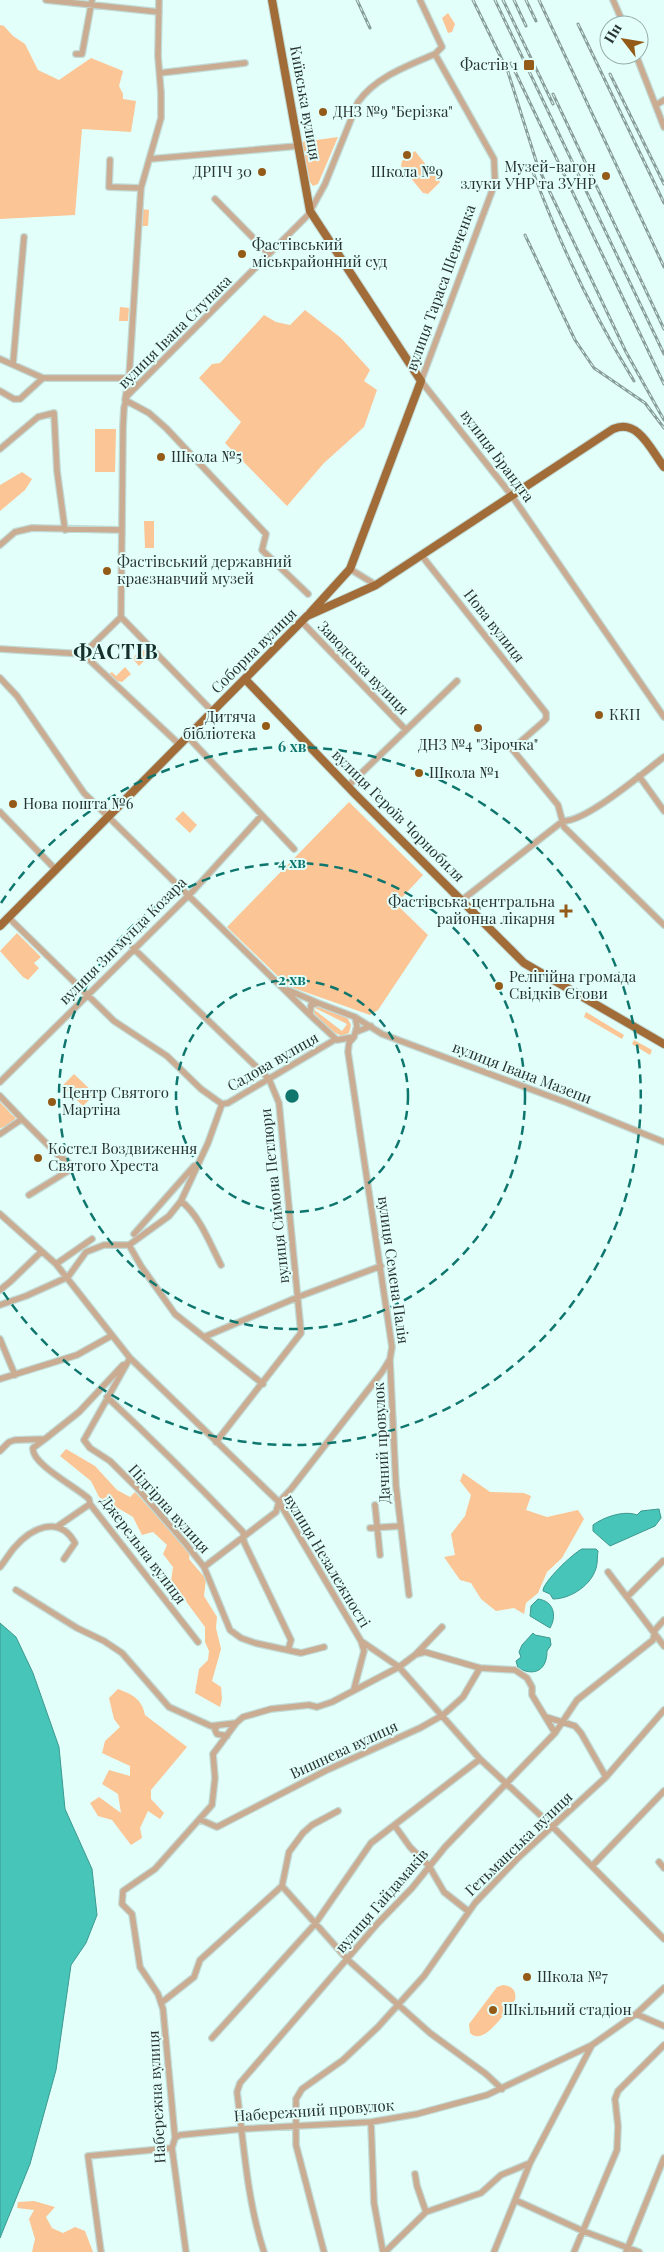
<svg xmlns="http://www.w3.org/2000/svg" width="664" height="2252" font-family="'Playfair Display',serif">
	<rect width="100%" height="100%" fill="#e2fffa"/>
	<!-- green -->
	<path fill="#fbc595" d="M448,13L455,24L452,32L448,33L442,18Z
		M0,25L4,26L13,36L25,44L38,70L59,80L91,58L123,71L119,86L123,94V99L136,101L131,132L82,129L75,215L0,219Z
		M338,137L318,184L313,186L310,182L302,142Z
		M415,151L440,182L428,194L423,193L401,166L402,161Z
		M142,209L149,210L148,226H141Z
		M120,307L129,308L128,321H119Z
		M305,310L341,338L370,370L364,381L377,390L364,427L324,463L287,506L225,443L241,422L199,378L212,364L220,363L264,315L276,322L290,325Z
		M95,429H116L115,472H95Z
		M22,472L32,479L25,490L0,511V485Z
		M144,521H154V548H145Z
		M145,650L147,658L139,666L133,659L138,651Z
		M125,667L131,674L122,682L117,681L109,674L112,672L116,676Z
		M349,802L423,875L396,904L428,935L378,1010L370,1015L288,986L227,927Z
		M183,811L197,825L190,833L175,819Z
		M17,933L41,957L34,963L39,968L28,980L23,977L0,951Z
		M317,1005L347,1017L351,1025L349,1033L342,1036L331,1031L313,1012L312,1008L342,1031L347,1024L313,1007Z
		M586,1012L624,1035L622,1039L584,1017Z
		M634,1040L652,1050L650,1055L632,1044Z
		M74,1074L95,1094L83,1106L62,1086Z
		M0,1102L12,1115L16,1117C14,1123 6,1127 0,1128Z
		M66,1449L95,1466L117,1490L130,1497L135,1492L190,1552L189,1559L206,1579L204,1596L217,1617L216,1628L221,1649L212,1681L221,1687L222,1699L220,1707L195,1693L199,1669L208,1660L209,1651L205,1642V1627L171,1581L173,1567L163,1554L167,1545L153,1532L142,1535L133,1517L99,1497L91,1481L60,1456Z
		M463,1473L490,1492L524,1493L531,1496L526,1510L547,1517L578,1510L584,1519L562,1558L547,1572L538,1593L526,1603L524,1614L514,1608L496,1611L481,1599L471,1583L460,1580L444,1557L455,1555L451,1534L465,1516L471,1495L460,1481Z
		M118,1689C132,1694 142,1699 145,1715L187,1747L151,1790V1799L164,1813L160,1819L148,1811L140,1828L142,1838L131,1845L112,1820L98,1816L90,1803L99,1797L121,1813L118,1794L102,1784L109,1770L130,1776V1766L102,1753L105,1741L120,1727L114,1719L109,1698Z
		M503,1985C512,1986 517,1991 515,2000C505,2011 485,2047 470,2033L469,2024L497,1987Z
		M34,2201L55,2207L46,2217L52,2228L63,2233L75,2227L85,2231L93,2252H32L35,2239L29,2219L34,2210L17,2208L18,2202Z"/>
	<!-- water -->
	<path fill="#46c5b8" stroke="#3d9990" d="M659,1509L661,1518L655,1526L610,1546L593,1531V1525C604,1517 624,1510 637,1515L641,1511Z
		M582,1549H596L598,1551C597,1557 598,1565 595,1571C589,1587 569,1599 553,1599L550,1594L543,1591C542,1583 573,1553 582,1549Z
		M538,1599C554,1601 557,1616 550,1628L530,1616L531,1606Z
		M0,1623L16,1637L33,1673L59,1747L65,1809L92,1869L97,1915L86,1943L71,1965L56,2070L30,2164L0,2238Z
		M533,1633L535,1635L550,1638L551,1645L547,1651C547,1670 535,1677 518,1668L516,1661L521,1657L519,1652L522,1645Z"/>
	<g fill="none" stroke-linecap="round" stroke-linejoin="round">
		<!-- minor casing -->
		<g stroke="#c1dad6" stroke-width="8">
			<path id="minor" d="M46,0L159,12
				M613,0L624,25
				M76,54H82L92,0
				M435,54L494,159L495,183L421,381L512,496L664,717
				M636,55L664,127
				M160,73L245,63
				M656,105L664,100
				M150,159L298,146
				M110,160L109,187L141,188
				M215,199L269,254
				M0,359L43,378H129L125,400L149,413L166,428L266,534L262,550L308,594
				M13,364L24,237
				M136,385L129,378L141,188L161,118V93L158,56L159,0
				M0,391L14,399H20L43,378
				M0,449L38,417L54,413L57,471L65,530
				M0,545L15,532L32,528L122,530
				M422,556L546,713V719L542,723L512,749L558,805L564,827L664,925
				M350,569L376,585
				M121,617L213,712
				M302,622L406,730
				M0,649L83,654
				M83,654L121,617L123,427L124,408L127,396L308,215L325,184L358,102C376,77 407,66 435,54L442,47L420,0
				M83,654L180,745
				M0,678L17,696L84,793L309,1014
				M188,737L294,849
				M639,776L664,811
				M348,786L457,681
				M0,812L56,870
				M462,900L563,821C586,822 644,772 664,757
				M8,917L114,1021L167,1056L201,1089L222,1104
				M133,948L269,1079L279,1103L301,1333L216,1442
				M288,990L318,1003
				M355,1017L357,1026L354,1037L337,1040L310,1015L311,1005L318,1003L355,1017L382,1034L568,1103L664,1142
				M356,1032L371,1026
				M0,1082L193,891L262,815
				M0,1096L22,1119L0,1134
				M222,1104L228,1103L336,1039
				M22,1119L59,1156L68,1162V1171L29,1195
				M181,1201C200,1216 210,1244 221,1265
				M0,1214L56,1264L130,1358L279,1502L361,1641L399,1667L480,1759L553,1827L664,1939
				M134,1234L194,1166
				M129,1245L141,1266L175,1314L263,1384
				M56,1264L92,1239
				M0,1290L11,1281L41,1252
				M0,1305L26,1296L68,1277L86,1252L104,1245H129L169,1216L181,1201L208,1143L222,1104
				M204,1337L298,1297L381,1266
				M0,1339L15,1375
				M130,1358L84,1440L90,1448L110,1461L139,1490L186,1544L204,1567L230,1630L241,1638L255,1643L301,1653L324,1647
				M390,1361L396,1486L409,1595
				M0,1379L77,1355L111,1336
				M107,1397C154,1441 199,1486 243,1532L244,1542L291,1640L288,1650
				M45,1439L33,1448C31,1464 78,1488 89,1499L90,1504L198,1642
				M0,1451L9,1442L15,1440L45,1439L79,1412L123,1365
				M375,1505L380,1555
				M58,1526L90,1504
				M370,1528L401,1526
				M0,1567C5,1561 9,1554 14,1548C31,1528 59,1514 75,1543L64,1559
				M204,1567L276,1512L279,1502L291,1489L382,1372L390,1359L392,1347L348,1052L349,1043L354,1037
				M608,1572L664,1646
				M16,1590L77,1628L104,1641L122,1653L169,1707L211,1726L236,1723
				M627,1597L663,1561
				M417,1654L425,1652L480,1668L515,1670L527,1678L532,1687V1695L555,1733
				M354,1689L364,1651L361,1641
				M546,1717L575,1726L581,1733L606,1777
				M217,1726L215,1730L217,1734L227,1736
				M201,1820L217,1827L327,1770L420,1728L443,1715L463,1697L480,1668
				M395,1826L410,1847L429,1866L444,1892L468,1911
				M659,1862L664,1868
				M592,1866L664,1791
				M282,1886L348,1960L430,2033L486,2074L502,2089
				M161,2003L194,1977L200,1960L282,1886L289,1852L303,1833L312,1825L338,1811
				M636,2014L664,2026
				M212,2038L315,1924L371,1843L480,1759
				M371,2122L374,2203L383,2252
				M175,2138L180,2135L242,2129L371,2122L417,2114L487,2095L592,2045L636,2014L664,1988
				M415,2174L417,2186L426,2212
				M515,2200L583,2231L639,2252
				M101,2252L88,2156L172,2148
				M186,2252L172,2148L175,2138L163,2009L158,1994L140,1967L132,1914L122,1904L123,1891L155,1869L212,1805L215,1778L213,1754L236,1723L243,1717L271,1709L309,1705L317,1707L332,1702L399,1667L415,1655L442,1627
				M264,2252C247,2200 244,2146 237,2092L240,2083L378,1923L412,1888L445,1847L555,1733L577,1700L653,1640L655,1630L664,1620
				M324,2252L296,2145V2099L302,2089L343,2060L378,2027L424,1976L475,1903L518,1858L606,1777L664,1710
				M385,2252L426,2212L481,2193L501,2175L530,2163
				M494,2252L530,2163L592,2045
				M574,2252L617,2150L618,2126L615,2099L618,2091L664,2045
				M626,2252L664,2158"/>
		</g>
		<!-- major casing -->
		<g stroke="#c1dad6" stroke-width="10">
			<path id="major" d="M272,0L310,211L421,381L350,569L310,613
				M245,679L355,794L524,963L664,1044
				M0,926L307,616L376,585L613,429C638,418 651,450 664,467"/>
		</g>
		<!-- minor -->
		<use href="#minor" stroke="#caac92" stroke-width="5.5"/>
		<!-- major -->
		<use href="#major" stroke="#a16c38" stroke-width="8"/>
		<!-- rail casing -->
		<g stroke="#899d9a" stroke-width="3">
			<path id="rail" d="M357,0L370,28
				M473,0L508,72L538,167L626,352L664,420
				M495,0L664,354
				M503,0L553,104
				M514,0L526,26
				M526,0L536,21
				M539,0L664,267
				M578,24L664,203
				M511,63L664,384
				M610,74L664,184
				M553,94L664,329
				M533,172C560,244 594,316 634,381
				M525,235L575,340L594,368L645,403L664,428"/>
		</g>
		<!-- rail -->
		<use href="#rail" stroke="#e2fffa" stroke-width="1" stroke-dasharray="4" stroke-linecap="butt"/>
	</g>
	<!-- distance rings -->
	<g fill="none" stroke="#0f766e" stroke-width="2.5" stroke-dasharray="9 6">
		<circle cx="292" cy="1096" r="116"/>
		<circle cx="292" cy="1096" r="233"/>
		<path d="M1 903A349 349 0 1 1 1 1289"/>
	</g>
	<!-- markers -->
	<g fill="#945a18" stroke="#e2fffa" stroke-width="2">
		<rect x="523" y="59" width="12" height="12" rx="2.5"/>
		<circle cx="323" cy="112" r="5"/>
		<circle cx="407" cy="155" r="5"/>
		<circle cx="262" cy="172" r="5"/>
		<circle cx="606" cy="176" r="5"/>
		<circle cx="242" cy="254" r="5"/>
		<circle cx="161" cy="457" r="5"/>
		<circle cx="107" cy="571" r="5"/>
		<circle cx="599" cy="715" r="5"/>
		<circle cx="266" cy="726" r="5"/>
		<circle cx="478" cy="728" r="5"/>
		<circle cx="419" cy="773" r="5"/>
		<circle cx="13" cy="804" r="5"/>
		<path d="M563.5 903.5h5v5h5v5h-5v5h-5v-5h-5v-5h5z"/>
		<circle cx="499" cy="986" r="5"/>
		<circle cx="52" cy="1102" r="5"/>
		<circle cx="38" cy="1158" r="5"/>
		<circle cx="527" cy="1977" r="5"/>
		<circle cx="493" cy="2010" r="5"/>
	</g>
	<g text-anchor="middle" stroke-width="4" stroke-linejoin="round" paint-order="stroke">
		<!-- poi labels -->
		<g font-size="15" fill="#283332" stroke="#e2fffa" text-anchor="start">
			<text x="518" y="70" text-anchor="end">Фастів 1</text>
			<text x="333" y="117">ДНЗ №9 "Берізка"</text>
			<text x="596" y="172" text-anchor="end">Музей-вагон<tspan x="596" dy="17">злуки УНР та ЗУНР</tspan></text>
			<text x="252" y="177" text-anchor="end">ДРПЧ 30</text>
			<text x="407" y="177" text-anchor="middle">Школа №9</text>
			<text x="252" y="250">Фастівський<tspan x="252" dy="17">міськрайонний суд</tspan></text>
			<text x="171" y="462">Школа №5</text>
			<text x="117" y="567">Фастівський державний<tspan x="117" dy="17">краєзнавчий музей</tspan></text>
			<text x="609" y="720">ККП</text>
			<text x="256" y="722" text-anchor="end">Дитяча<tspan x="256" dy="17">бібліотека</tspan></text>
			<text x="478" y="750" text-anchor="middle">ДНЗ №4 "Зірочка"</text>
			<text x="429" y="778">Школа №1</text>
			<text x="23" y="809">Нова пошта №6</text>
			<text x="555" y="907" text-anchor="end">Фастівська центральна<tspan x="555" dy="17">районна лікарня</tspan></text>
			<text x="509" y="982">Релігійна громада<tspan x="509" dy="17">Свідків Єгови</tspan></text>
			<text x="62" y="1098">Центр Святого<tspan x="62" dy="17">Мартіна</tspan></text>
			<text x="48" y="1154">Костел Воздвиження<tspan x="48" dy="17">Святого Хреста</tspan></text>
			<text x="537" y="1982">Школа №7</text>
			<text x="503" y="2015">Шкільний стадіон</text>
		</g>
		<!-- street labels -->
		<g font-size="15" fill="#283332" stroke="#e2fffa">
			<text transform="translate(305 103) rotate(80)" y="5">Київська вулиця</text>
			<text transform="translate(441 288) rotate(-70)" y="5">вулиця Тараса Шевченка</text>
			<text transform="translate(175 332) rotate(-45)" y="5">вулиця Івана Ступака</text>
			<text transform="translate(497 456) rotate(53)" y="5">вулиця Брандта</text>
			<text transform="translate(494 626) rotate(52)" y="5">Нова вулиця</text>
			<text transform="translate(254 651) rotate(-45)" y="5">Соборна вулиця</text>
			<text transform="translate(363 668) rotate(46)" y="5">Заводська вулиця</text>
			<text transform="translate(398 816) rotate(45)" y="5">вулиця Героїв Чорнобиля</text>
			<text transform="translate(123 941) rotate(-45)" y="5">вулиця Зигмунда Козара</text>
			<text transform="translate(273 1062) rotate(-30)" y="5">Садова вулиця</text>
			<text transform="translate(522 1073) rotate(21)" y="5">вулиця Івана Мазепи</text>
			<text transform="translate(275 1196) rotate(-96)" y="5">вулиця Симона Петлюри</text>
			<text transform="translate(393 1270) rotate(82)" y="5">вулиця Семена Палія</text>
			<text transform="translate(382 1443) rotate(-93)" y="5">Дачний провулок</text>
			<text transform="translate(169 1509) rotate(48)" y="5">Підгірна вулиця</text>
			<text transform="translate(143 1550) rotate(53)" y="5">Джерельна вулиця</text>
			<text transform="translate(327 1561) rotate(59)" y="5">вулиця Незалежності</text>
			<text transform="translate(344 1750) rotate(-25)" y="5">Вишнева вулиця</text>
			<text transform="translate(519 1844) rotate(-44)" y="5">Гетьманська вулиця</text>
			<text transform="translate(382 1901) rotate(-49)" y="5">вулиця Гайдамаків</text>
			<text transform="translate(157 2097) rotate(-93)" y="5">Набережна вулиця</text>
			<text transform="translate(314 2111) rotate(-4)" y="5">Набережний провулок</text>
		</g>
		<!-- district labels -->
		<g font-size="20" font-weight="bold" letter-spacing="1" fill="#172f2c" stroke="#e2fffa">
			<text x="116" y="659">ФАСТІВ</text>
		</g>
	</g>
	<circle cx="292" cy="1096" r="8" fill="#0f766e" stroke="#e2fffa" stroke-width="2.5"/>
	<g font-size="15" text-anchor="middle" font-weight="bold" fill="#0f766e" stroke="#e2fffa" stroke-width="4" stroke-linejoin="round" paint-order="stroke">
		<text x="292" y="752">6 хв</text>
		<text x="292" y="868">4 хв</text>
		<text x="292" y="985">2 хв</text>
	</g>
	<!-- north arrow -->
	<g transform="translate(624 40) rotate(301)"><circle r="24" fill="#e2fffa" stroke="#98adaa"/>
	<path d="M0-4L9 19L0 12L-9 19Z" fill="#945a18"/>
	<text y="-8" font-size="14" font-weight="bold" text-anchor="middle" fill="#283332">Пн</text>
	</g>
</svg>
